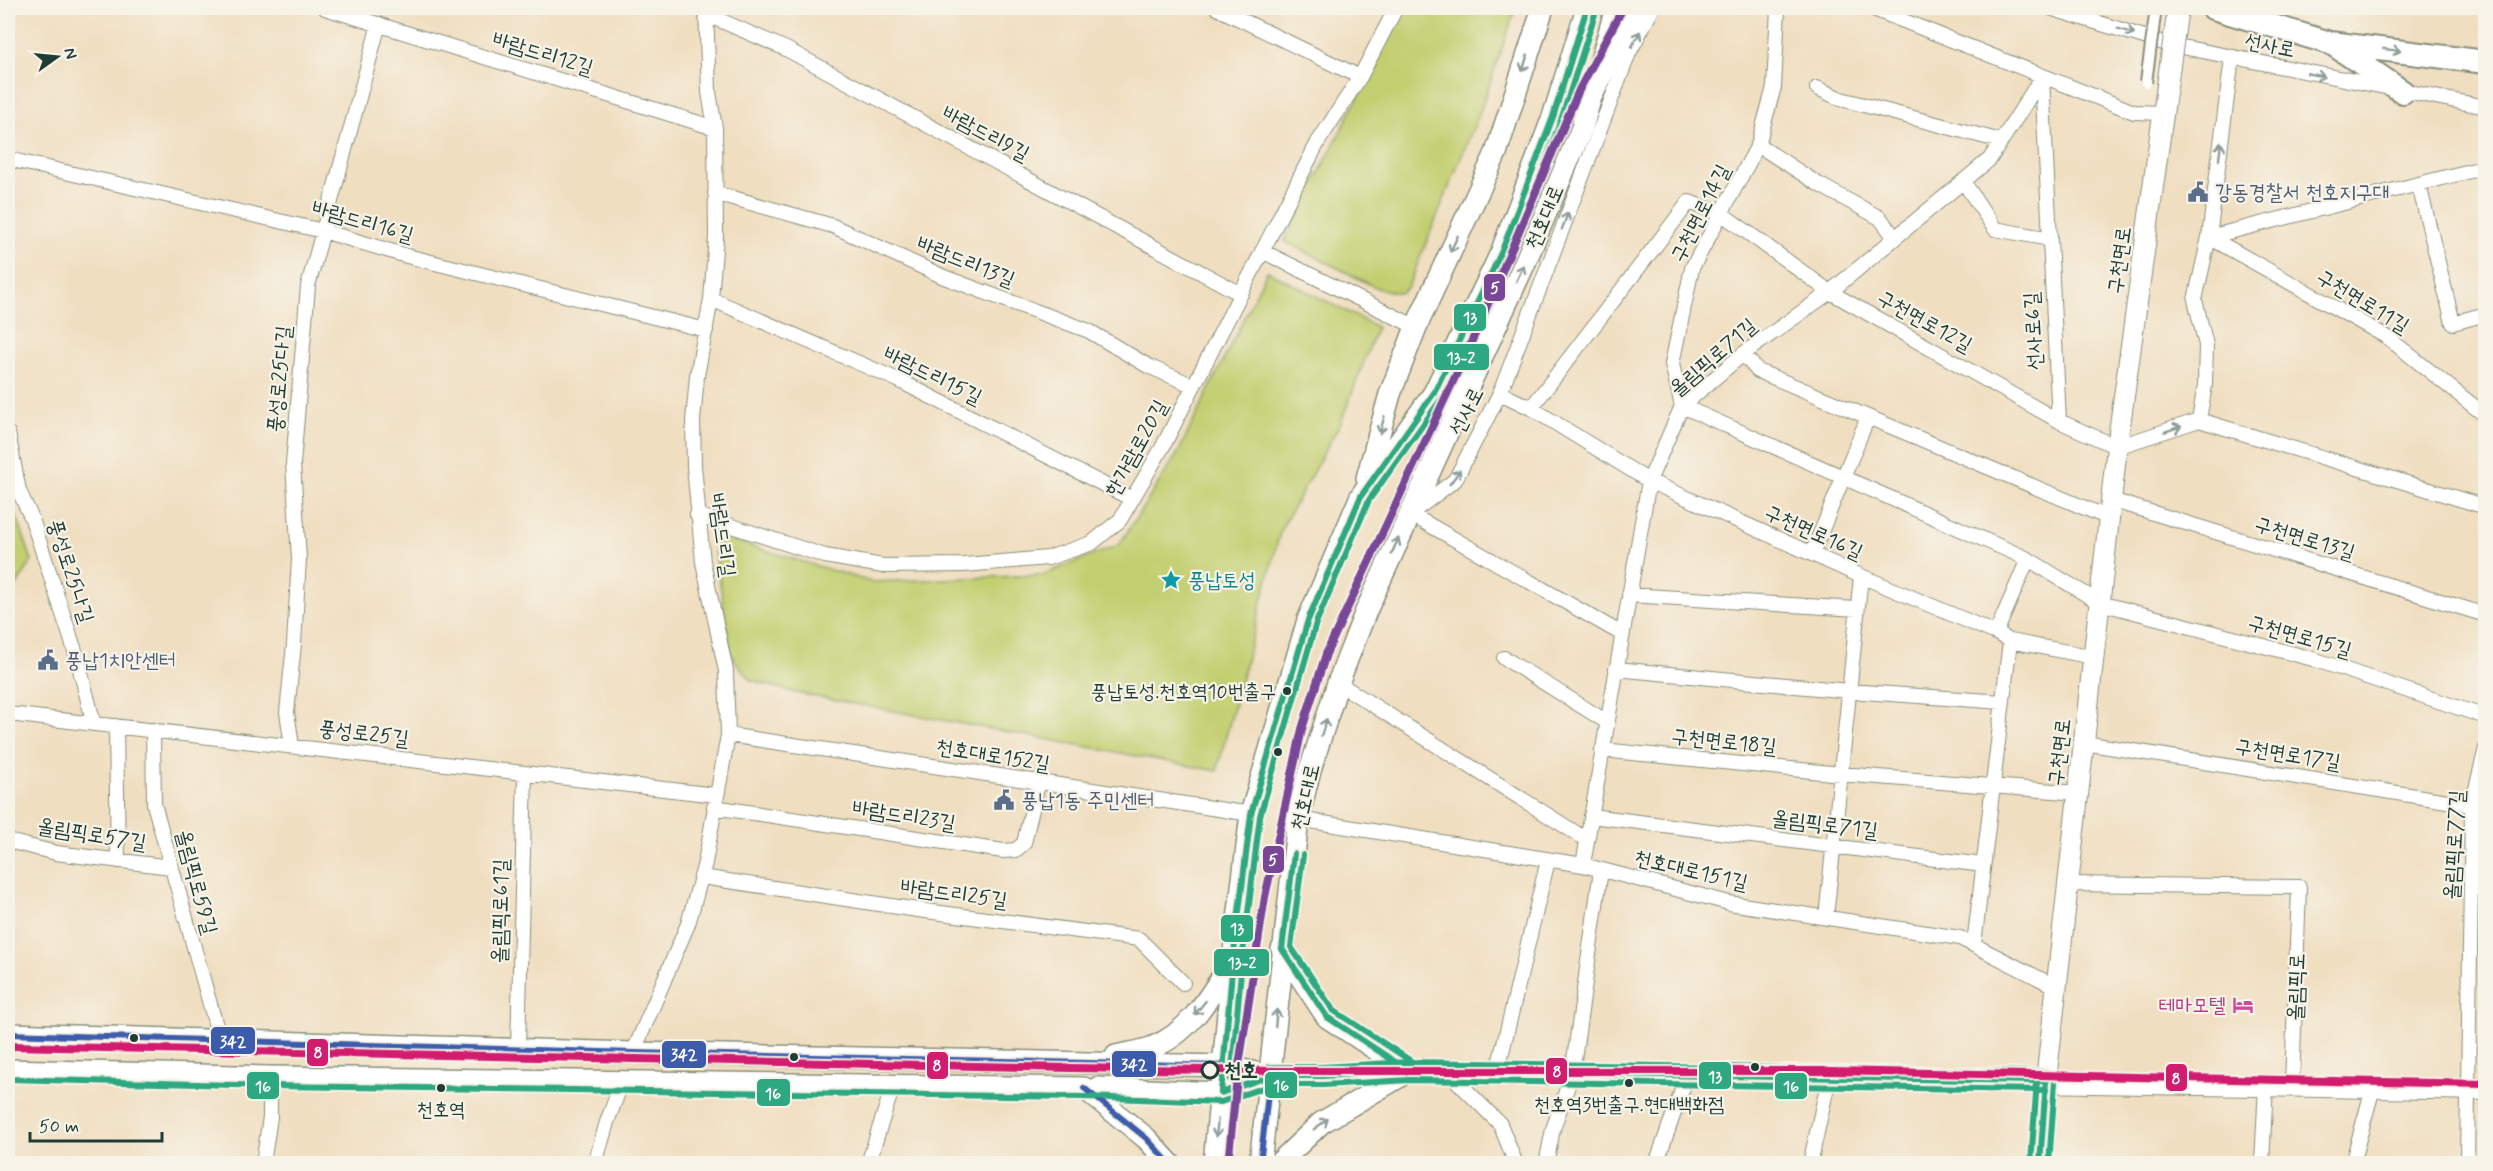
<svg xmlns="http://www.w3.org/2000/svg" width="2493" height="1171" font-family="Mynerve,'Poor Story',sans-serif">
	<rect width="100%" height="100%" fill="#f7f3e8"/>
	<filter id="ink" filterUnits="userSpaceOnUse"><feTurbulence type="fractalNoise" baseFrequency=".0167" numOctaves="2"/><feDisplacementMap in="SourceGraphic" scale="12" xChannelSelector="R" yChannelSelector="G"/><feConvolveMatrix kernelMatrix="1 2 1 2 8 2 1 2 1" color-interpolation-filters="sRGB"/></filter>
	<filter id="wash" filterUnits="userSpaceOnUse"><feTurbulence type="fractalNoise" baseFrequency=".008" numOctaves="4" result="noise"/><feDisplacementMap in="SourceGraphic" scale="24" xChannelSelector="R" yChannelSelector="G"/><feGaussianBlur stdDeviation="1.35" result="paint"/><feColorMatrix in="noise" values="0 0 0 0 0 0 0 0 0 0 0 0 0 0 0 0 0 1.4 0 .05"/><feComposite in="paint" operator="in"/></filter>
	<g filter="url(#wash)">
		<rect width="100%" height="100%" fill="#f0dec0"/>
		<!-- green -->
		<path fill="#c2cf70" stroke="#708652" stroke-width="1.5" d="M1404,8H1516L1481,109L1408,287L1401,293L1379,289L1284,241Z
			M1267,271L1377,327L1341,422L1281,529L1217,771L796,693L751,680L731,656L715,550L720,537L871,582L1042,575L1119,545L1178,453Z
			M8,514H16L32,561L17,585L8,587Z"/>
	</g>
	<g filter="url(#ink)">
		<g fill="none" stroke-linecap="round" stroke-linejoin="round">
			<!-- minor casing -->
			<g stroke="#888e7a" stroke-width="16">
				<path id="minor" d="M325,8L715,128
					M1217,8L1360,77
					M1778,8L1774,87L1758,145L1692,268L1672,364L1682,406L2028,559L2100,603L2313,659L2486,717
					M1871,8L2134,112L2164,113
					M2050,8L2167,44L2486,107
					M708,15L786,49L1241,294
					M2042,77L2059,421
					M1817,88L1841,99L2001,141
					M1758,145L1818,184L1880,218L1895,238
					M8,159L323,231L407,256L706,330
					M1963,181L1995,229L2050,239
					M2419,185L2453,323L2486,314
					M715,193L833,226L944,277L1089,331L1148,366L1194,386
					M2209,237L2387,337L2486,416
					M2209,237L2486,167
					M1262,251L1416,327
					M711,299L898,380L1132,499
					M1743,354L1758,371L2109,518
					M1500,393L1531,408L1649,481L1861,576L1996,633L2010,641L2094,657
					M1531,408L1689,202L1722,214L1830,292L2059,421L2117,447L2199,420L2205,385L2206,345L2195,300L2209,237L2232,58
					M2199,420L2486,507
					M8,433L19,491L32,519L76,654L94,724
					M2111,500L2486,615
					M697,515L825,556L883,566L964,565L1048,558L1092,543L1120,520L1162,448L1318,142L1360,77L1396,8
					M1812,554L1868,417
					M1629,595L1857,609
					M1996,633L2028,559
					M1622,634L1410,514L1455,480L1500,393L1629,53L1653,8
					M1504,658L1607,722
					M1616,669L1849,691L2002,702
					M1338,683L1587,840
					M8,714L716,795
					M116,726L118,861
					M153,730L154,804L220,1040
					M728,735L1251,814
					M2084,743L2472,805L2486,810
					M292,746L287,712L294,644L299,559L293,464L308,286L379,24
					M1602,750L1841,774L2078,793
					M714,807L1003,851L1016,850L1024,843L1038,784
					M1591,816L1983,865
					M1298,819L1583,865L1729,903L1960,938L2056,987
					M8,841L56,853L171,867
					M1583,865L1649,481L1682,406L1743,354L1830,292L1990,159L2042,77
					M702,877L918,910L1139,939L1183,983
					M2068,884L2299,887L2292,1086
					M1826,918L1861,576
					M1974,945L2010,641
					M518,1049L525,773
					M633,1053L688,924L705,863L728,735L726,671L703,562L694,466L693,421L697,376L711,299L716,237L715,128L709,92L706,8
					M1448,1072L1500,1124L1516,1164
					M1497,1073L1548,860
					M263,1164L270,1117V1077
					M595,1164L607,1122L622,1082
					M868,1164L893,1086
					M1546,1164L1553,1129L1572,1074L1601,870
					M1656,1164L1687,1076
					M1810,1164L1829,1078
					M2262,1164L2266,1085
					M2352,1164L2373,1088
					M2467,1164L2472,805L2486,748"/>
			</g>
			<!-- secondary casing -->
			<g stroke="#888e7a" stroke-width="22">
				<path id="secondary" d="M1270,1076H1322L1409,1071L2486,1090
					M2040,1164L2046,1081L2117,447L2167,86"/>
			</g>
			<!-- primary casing -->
			<g stroke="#888e7a" stroke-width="24">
				<path id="primary" d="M1367,478L1390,394L1416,327L1496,153L1543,8
					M8,1034L633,1053L1224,1066L1270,1076
					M1116,1056C1128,1053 1141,1052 1153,1047C1190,1033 1211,994 1231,963
					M8,1070L270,1077L1084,1088L1146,1138L1170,1164
					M1097,1088L1221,1093L1269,1076
					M1214,1164L1233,960L1251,814L1308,620L1361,496L1434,393L1501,253L1553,117L1587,8
					M1260,1164L1298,819L1310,770L1338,683L1366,611L1523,267L1582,128L1616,8
					M1278,1164L1321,1123L1409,1071L1327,1017L1282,949"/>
			</g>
			<!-- trunk casing -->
			<g stroke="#888e7a" stroke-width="26">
				<path id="trunk" d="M2213,8L2330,43L2486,62
					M2334,45L2403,92
					M1592,94L1634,8"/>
			</g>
			<!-- minor -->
			<use href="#minor" stroke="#fff" stroke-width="14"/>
			<!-- secondary -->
			<use href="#secondary" stroke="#fff" stroke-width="20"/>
			<!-- primary -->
			<use href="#primary" stroke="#fff" stroke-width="21"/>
			<!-- trunk -->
			<use href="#trunk" stroke="#fff" stroke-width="22"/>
			<!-- pedestrian-bridge casing -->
			<g stroke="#888e7a" stroke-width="14" stroke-linecap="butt">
				<path id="pedestrian-bridge" d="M2146,82L2156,8"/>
			</g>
			<!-- secondary-bridge casing -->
			<g stroke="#888e7a" stroke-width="22" stroke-linecap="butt">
				<path id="secondary-bridge" d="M2167,86L2178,8"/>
			</g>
			<!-- pedestrian-bridge -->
			<use href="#pedestrian-bridge" stroke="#fff" stroke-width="10"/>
			<!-- secondary-bridge -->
			<use href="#secondary-bridge" stroke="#fff" stroke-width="20"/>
			<!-- bus-1 casing -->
			<g stroke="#f7f3e8" stroke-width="10">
				<path id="bus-1" d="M8,1034L633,1053L1224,1066L1270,1076L1260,1164
					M1084,1088L1146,1138L1170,1164"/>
			</g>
			<!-- bus-2 casing -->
			<g stroke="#f7f3e8" stroke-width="10">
				<path id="bus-2" d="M8,1079L270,1086L1084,1097L1221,1102L1272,1085H1323L1409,1080L2046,1090
					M2049,1164L2055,1082"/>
			</g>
			<!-- bus-3 casing -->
			<g stroke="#f7f3e8" stroke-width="10">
				<path id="bus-3" d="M1587,8L1553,117L1501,253L1434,393L1361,496L1308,620L1251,814L1233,960L1221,1093L1270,1076H1322L1409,1071L2046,1081
					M1294,854L1282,949L1327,1017L1409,1071
					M2040,1164L2046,1081"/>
			</g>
			<!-- bus-4 casing -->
			<g stroke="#f7f3e8" stroke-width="10">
				<path id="bus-4" d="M1596,11L1561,120L1509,257L1442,398L1369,500L1316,623L1260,816L1242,961L1231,1080L1269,1067H1322L1409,1062L2046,1072
					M1303,855L1291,947L1333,1010L1414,1063
					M2031,1163L2037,1080"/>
			</g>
			<!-- bus-1 -->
			<use href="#bus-1" stroke="#3d5bab" stroke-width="6"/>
			<!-- bus-2 -->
			<use href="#bus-2" stroke="#2ea880" stroke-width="6"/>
			<!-- bus-3 -->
			<use href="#bus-3" stroke="#2ea880" stroke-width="6"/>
			<!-- bus-4 -->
			<use href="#bus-4" stroke="#2ea880" stroke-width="6"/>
			<!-- metro-1 casing -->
			<g stroke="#f7f3e8" stroke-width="12">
				<path id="metro-1" d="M8,1046L1071,1068L1280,1071H1830L2486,1084"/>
			</g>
			<!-- metro-2 casing -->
			<g stroke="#f7f3e8" stroke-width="12">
				<path id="metro-2" d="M1228,1164L1237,1078L1265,897L1302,729L1326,654L1476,332L1579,90L1623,8"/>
			</g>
			<!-- metro-1 -->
			<use href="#metro-1" stroke="#d11d70" stroke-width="8"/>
			<!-- metro-2 -->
			<use href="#metro-2" stroke="#794698" stroke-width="8"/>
		</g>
		<!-- one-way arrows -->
		<defs><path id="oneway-shaft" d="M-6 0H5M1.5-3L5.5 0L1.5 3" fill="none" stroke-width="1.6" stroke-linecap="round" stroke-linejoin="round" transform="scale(1.5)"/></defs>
		<g stroke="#8f9e9a">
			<use href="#oneway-shaft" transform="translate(2126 31) rotate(17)"/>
			<use href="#oneway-shaft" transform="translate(1636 39) rotate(-62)"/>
			<use href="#oneway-shaft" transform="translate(2392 50) rotate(7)"/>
			<use href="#oneway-shaft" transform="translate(1525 63) rotate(108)"/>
			<use href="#oneway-shaft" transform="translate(2316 75) rotate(11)"/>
			<use href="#oneway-shaft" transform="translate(2220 151) rotate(-83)"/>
			<use href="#oneway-shaft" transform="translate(1565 221) rotate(-69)"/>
			<use href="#oneway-shaft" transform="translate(1454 244) rotate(115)"/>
			<use href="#oneway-shaft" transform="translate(1520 273) rotate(-66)"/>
			<use href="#oneway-shaft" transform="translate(1382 425) rotate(106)"/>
			<use href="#oneway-shaft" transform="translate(2173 429) rotate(-18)"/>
			<use href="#oneway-shaft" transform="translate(1455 477) rotate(-53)"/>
			<use href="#oneway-shaft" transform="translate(1395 546) rotate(-65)"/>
			<use href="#oneway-shaft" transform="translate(1324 727) rotate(-72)"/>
			<use href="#oneway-shaft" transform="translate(1200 1008) rotate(129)"/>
			<use href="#oneway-shaft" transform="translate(1276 1018) rotate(-85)"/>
			<use href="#oneway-shaft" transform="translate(1321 1124) rotate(-37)"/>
			<use href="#oneway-shaft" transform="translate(1217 1128) rotate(95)"/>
		</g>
	</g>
	<!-- icons -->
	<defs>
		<g id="civic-bare" transform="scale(1.62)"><path d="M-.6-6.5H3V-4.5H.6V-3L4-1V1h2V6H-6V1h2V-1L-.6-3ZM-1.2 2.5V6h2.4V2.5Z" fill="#5c6f8a" stroke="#f7f3e8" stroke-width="2.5" paint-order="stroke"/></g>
		<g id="sight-bare" transform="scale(1.62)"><path d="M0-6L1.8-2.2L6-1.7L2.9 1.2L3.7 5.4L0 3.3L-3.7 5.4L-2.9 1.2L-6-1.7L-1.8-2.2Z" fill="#0f9aa8" stroke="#f7f3e8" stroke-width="2.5" paint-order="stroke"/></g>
		<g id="hotel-bare" transform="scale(1.62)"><path d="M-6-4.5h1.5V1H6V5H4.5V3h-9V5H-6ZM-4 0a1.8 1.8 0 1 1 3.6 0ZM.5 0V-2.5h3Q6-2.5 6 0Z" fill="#d1479c" stroke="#f7f3e8" stroke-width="2.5" paint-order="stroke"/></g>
	</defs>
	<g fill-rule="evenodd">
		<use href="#civic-bare" x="2198" y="192"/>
		<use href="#sight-bare" x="1171" y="580"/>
		<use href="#civic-bare" x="48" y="660"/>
		<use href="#civic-bare" x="1004" y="800"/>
		<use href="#hotel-bare" x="2243" y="1005"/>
	</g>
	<!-- markers -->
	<g fill="#1f3d34" stroke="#f7f3e8" stroke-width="2">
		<circle cx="1287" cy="691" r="5"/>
		<circle cx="1278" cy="752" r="5"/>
		<circle cx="134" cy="1038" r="5"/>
		<circle cx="794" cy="1057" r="5"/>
		<circle cx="1755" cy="1067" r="5"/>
		<circle cx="1629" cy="1083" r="5"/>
		<circle cx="441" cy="1088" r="5"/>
	</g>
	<circle fill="#f7f3e8" stroke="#1f3d34" stroke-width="3" cx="1210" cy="1070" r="8"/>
	<g text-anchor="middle" stroke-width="4.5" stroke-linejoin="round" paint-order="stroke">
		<!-- bus labels -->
		<g font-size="20" fill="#1f3d34" stroke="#f7f3e8">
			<text x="1276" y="698" text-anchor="end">풍납토성.천호역10번출구</text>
			<text x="1629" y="1111">천호역3번출구.현대백화점</text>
			<text x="441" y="1116">천호역</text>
		</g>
		<!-- street labels -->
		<g font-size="21" fill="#1f3d34" stroke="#f7f3e8">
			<text transform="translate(2270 45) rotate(11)" y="7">선사로</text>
			<text transform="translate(543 53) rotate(17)" y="7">바람드리12길</text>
			<text transform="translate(986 133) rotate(28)" y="7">바람드리9길</text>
			<text transform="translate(1700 213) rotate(-63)" y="7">구천면로14길</text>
			<text transform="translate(1544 217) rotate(-67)" y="7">천호대로</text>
			<text transform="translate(363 221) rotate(16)" y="7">바람드리16길</text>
			<text transform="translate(2119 260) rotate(-82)" y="7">구천면로</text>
			<text transform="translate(966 261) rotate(22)" y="7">바람드리13길</text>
			<text transform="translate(2363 301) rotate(31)" y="7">구천면로11길</text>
			<text transform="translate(1925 321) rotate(29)" y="7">구천면로12길</text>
			<text transform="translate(2033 331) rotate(-93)" y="7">선사로6길</text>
			<text transform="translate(1713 357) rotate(-41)" y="7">올림픽로71길</text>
			<text transform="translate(933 375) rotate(26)" y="7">바람드리15길</text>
			<text transform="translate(279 379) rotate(-85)" y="7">풍성로25다길</text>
			<text transform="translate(1466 411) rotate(-63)" y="7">선사로</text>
			<text transform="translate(1136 448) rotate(-61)" y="7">한가람로20길</text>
			<text transform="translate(1814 532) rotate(24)" y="7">구천면로16길</text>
			<text transform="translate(723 535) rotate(82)" y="7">바람드리길</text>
			<text transform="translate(2305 538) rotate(17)" y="7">구천면로13길</text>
			<text transform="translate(71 571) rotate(72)" y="7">풍성로25나길</text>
			<text transform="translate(2300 636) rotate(16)" y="7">구천면로15길</text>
			<text transform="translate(364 733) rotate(7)" y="7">풍성로25길</text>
			<text transform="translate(1724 741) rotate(6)" y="7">구천면로18길</text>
			<text transform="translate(2059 752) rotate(-83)" y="7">구천면로</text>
			<text transform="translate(2288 754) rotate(9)" y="7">구천면로17길</text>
			<text transform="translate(993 755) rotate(9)" y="7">천호대로152길</text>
			<text transform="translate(1305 797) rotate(-77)" y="7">천호대로</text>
			<text transform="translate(904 815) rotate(9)" y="7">바람드리23길</text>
			<text transform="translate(1825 824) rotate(7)" y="7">올림픽로71길</text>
			<text transform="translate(92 834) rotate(9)" y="7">올림픽로57길</text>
			<text transform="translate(2454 845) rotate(-87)" y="7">올림픽로77길</text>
			<text transform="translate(1691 870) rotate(13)" y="7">천호대로151길</text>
			<text transform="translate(197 882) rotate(75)" y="7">올림픽로59길</text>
			<text transform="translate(954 893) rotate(8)" y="7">바람드리25길</text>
			<text transform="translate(500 911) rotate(-89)" y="7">올림픽로61길</text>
			<text transform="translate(2296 987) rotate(-88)" y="7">올림픽로</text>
		</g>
		<!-- service labels -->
		<g font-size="21" fill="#4e5e75" stroke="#f7f3e8" text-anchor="start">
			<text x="2215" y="199">강동경찰서 천호지구대</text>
			<text x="65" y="667">풍납1치안센터</text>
			<text x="1021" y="807">풍납1동 주민센터</text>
		</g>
		<!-- culture labels -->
		<g font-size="21" fill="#0d838f" stroke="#f7f3e8" text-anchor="start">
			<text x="1188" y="587">풍납토성</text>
		</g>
		<!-- hotel labels -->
		<g font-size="21" fill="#b23c85" stroke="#f7f3e8" text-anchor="end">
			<text x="2226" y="1012">테마모텔</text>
		</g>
		<!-- stop labels -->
		<g font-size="21" font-weight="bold" fill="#1f3d34" stroke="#f7f3e8" text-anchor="start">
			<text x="1224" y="1077">천호</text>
		</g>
	</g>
	<g stroke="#f7f3e8" stroke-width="2">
		<rect x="1483" y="273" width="23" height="29" rx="6" fill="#794698"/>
		<rect x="1453" y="303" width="34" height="29" rx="6" fill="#2ea880"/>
		<rect x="1433" y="343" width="57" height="28" rx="6" fill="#2ea880"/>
		<rect x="1262" y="845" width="23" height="29" rx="6" fill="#794698"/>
		<rect x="1220" y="914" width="34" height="29" rx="6" fill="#2ea880"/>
		<rect x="1213" y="948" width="57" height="29" rx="6" fill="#2ea880"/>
		<rect x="210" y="1026" width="46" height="29" rx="6" fill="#3d5bab"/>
		<rect x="306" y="1038" width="23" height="29" rx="6" fill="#d11d70"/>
		<rect x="661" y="1040" width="46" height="29" rx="6" fill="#3d5bab"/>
		<rect x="1111" y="1050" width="46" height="28" rx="6" fill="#3d5bab"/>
		<rect x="926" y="1051" width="23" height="29" rx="6" fill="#d11d70"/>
		<rect x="1545" y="1057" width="23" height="28" rx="6" fill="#d11d70"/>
		<rect x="1698" y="1061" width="34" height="29" rx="6" fill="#2ea880"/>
		<rect x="2165" y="1063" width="23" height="29" rx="6" fill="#d11d70"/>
		<rect x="1264" y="1071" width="34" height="28" rx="6" fill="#2ea880"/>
		<rect x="246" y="1071" width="34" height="29" rx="6" fill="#2ea880"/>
		<rect x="1774" y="1072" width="34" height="28" rx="6" fill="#2ea880"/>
		<rect x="756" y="1078" width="35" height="29" rx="6" fill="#2ea880"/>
	</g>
	<g font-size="16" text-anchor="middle" font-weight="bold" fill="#fff">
		<text x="1495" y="293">5</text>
		<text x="1470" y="323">13</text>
		<text x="1461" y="363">13-2</text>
		<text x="1273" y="865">5</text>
		<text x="1237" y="934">13</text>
		<text x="1242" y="968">13-2</text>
		<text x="233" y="1047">342</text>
		<text x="318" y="1058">8</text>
		<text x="684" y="1060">342</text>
		<text x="1134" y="1070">342</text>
		<text x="937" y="1071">8</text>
		<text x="1557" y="1077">8</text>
		<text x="1715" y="1082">13</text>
		<text x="2176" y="1084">8</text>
		<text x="1281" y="1091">16</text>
		<text x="263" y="1092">16</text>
		<text x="1791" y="1092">16</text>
		<text x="773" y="1099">16</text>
	</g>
	<!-- margin -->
	<rect width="2493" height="1171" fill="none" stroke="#f7f3e8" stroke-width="30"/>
	<!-- north arrow -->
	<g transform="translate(57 57) rotate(75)" stroke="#f7f3e8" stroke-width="4.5" paint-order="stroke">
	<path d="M0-4.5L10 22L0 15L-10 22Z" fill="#1f3d34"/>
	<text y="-9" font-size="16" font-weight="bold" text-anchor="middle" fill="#1f3d34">N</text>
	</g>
	<!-- scale -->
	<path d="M30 1132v9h132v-9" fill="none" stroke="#1f3d34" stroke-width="3"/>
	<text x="39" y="1132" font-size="18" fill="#1f3d34" stroke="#f7f3e8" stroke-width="4.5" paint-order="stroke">50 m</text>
</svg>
